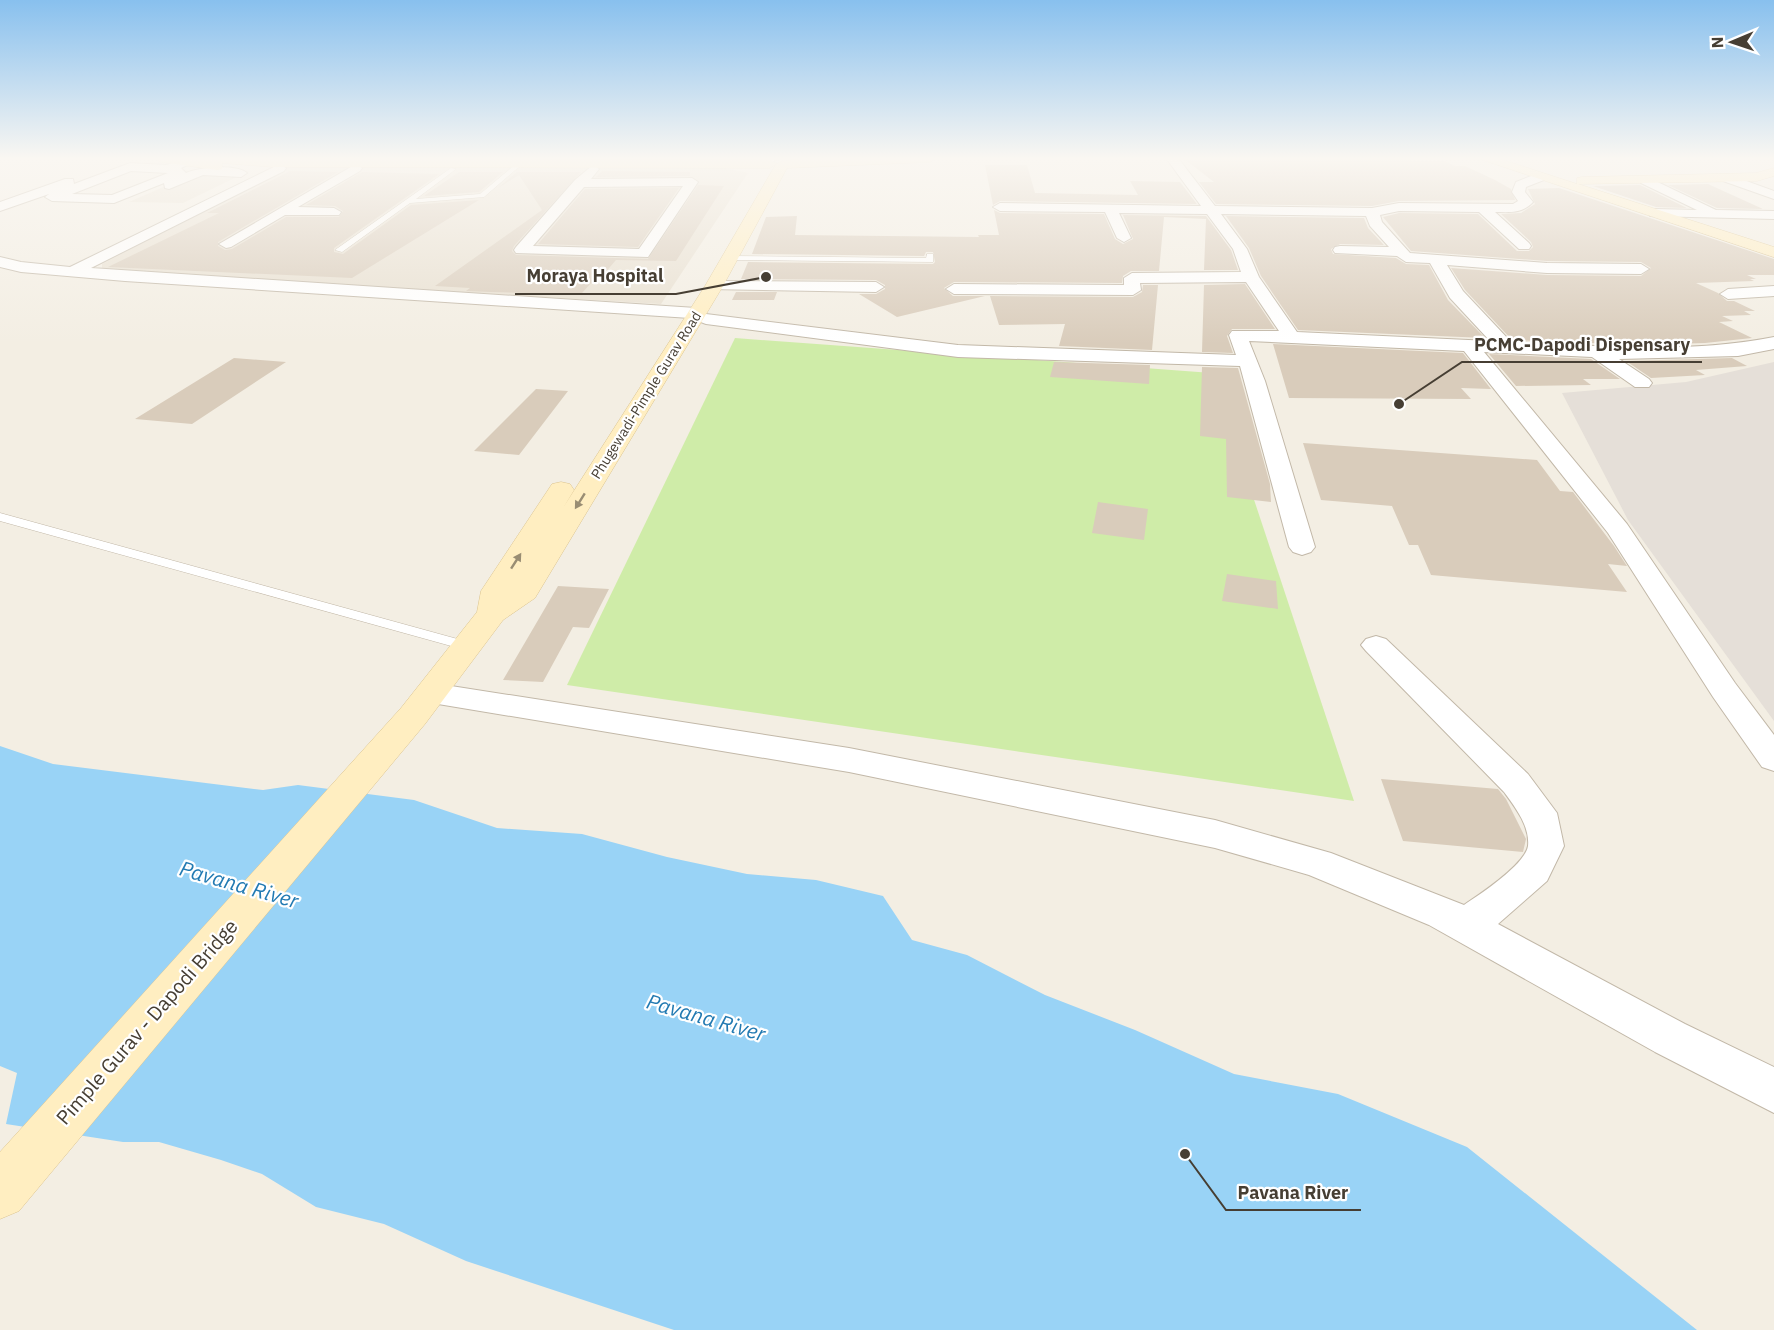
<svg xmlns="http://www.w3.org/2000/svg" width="1774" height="1330" font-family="'IBM Plex Sans',sans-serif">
	<rect width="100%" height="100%" fill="#f3eee3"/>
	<!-- residential -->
	<path fill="#e8e0d1" d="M287,167L724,168L748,173L661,304L102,271V264Z
		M202,170L249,171L183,203L129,202Z"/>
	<!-- industrial -->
	<path fill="#e5dfd8" d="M1774,362V721L1628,520L1562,393L1686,382Z"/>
	<!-- green -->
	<path fill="#cfeca8" d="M735,338L1212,373L1354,801L567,685Z"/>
	<!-- water -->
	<path fill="#99d3f6" d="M0,746L53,764L263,790L298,785L414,800L497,828L582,834L667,857L747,874L816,880L883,896L912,940L967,955L1045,995L1135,1030L1234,1074L1338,1094L1467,1147L1697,1330H674L466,1261L384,1224L316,1207L262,1174L221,1160L159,1142H123L6,1124L17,1073L0,1066Z"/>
	<!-- building -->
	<path fill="#d9ccbb" d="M1183,158H1408L1413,161H1445L1455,166H1465L1495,180L1511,189L1515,200L1399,201L1372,206L1216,204L1199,182H1214Z
		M985,165H1027L1035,193L1138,195L1130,181L1180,182L1197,204L1000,201L993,205Z
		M290,171L338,172L218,242V246L225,250L232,249L286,217H339L343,211L335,206L306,205L362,172L439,174L334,248V252L343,254L411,205L479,200L352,278L108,267L219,213H207Z
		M602,171L690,172V176L596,177Z
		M459,172H503L479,192L424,196Z
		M517,172H581L514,246L512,251L516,255L648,259L698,185L724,186L676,261L616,260L597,282H592L582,293L572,294L490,292L466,291L470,288L435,286L542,210L519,175L498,188Z
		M1708,184L1763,209L1717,208L1668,185Z
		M1640,185L1687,208L1656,207L1593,186Z
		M679,188L638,247L538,244L585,189Z
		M1559,188L1774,259V275H1747L1756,279H1750L1754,281L1696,283L1718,293L1727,301H1734L1755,311H1744L1751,315L1722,316L1733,321L1719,322L1752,338L1705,343L1643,345L1512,340L1465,290L1451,268L1547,275L1641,276L1651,268L1641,262L1547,261L1411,251L1383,217L1399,213L1478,214L1517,251H1529L1533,247L1531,242L1501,214L1521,213L1535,204L1528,189Z
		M994,210L1000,213L1104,214L1115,239L1123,244L1133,239L1123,215L1206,216L1231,250L1238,270H1204L1206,219L1164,217L1159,271H1131L1123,276L1122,283L954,282L944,288L953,296H985L897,317L859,294H876L885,289V285L876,280L741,279L748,262L933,264L935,262L933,252H926L924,256L752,254L766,217L797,216L795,235L979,237L978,235H999Z
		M1226,216L1364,218L1368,228L1384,245L1340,244L1331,249L1333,254L1396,258L1406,264L1429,265L1448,300L1485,338L1298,330L1261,276L1249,248Z
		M1245,284L1275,329H1232L1227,336L1233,353L1202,352L1204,285Z
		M1143,285H1158L1152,350L1059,346L1065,324L999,325L990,296L1133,297L1142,292Z
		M736,292H777L774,300H732Z
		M1273,344L1463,353L1491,389L1461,388L1471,399L1289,398Z
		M1489,354L1591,359L1620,379H1583L1591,385L1516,386Z
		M234,358L286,362L192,424L135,419Z
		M1732,358L1747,366L1696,370L1705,375L1651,378L1626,361Z
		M1054,362L1150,365L1149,384L1050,377Z
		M1202,367L1238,368L1270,484L1271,502L1227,497L1226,439L1200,436Z
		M536,389L568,391L519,455L474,451Z
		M1303,443L1537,460L1560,491L1573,492L1614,546L1627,566L1608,564L1627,592L1431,575L1418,545H1409L1392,506L1321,500Z
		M1098,502L1148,509L1144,540L1092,533Z
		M1227,574L1276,581L1278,609L1222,601Z
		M558,586L609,589L589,628L573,627L543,682L503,680Z
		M1381,779L1498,789L1506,799L1526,839L1523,852L1403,841Z"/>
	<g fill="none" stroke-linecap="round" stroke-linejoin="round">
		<!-- lane casing -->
		<g stroke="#c2b8a8" stroke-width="1">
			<path id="lane" d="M516,164L521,165L484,197L410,203L342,252L335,250L451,168L456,169L416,199L480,194Z
				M927,254H933V262L728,260L724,258L728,256L926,258Z
				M0,513L472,643L474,646L467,651L462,649L0,521Z"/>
		</g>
		<!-- street casing -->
		<g stroke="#c2b8a8" stroke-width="2">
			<path id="street" d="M766,158H778L771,163Z
				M1166,158H1178L1215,206L1372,208L1399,203L1513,204L1518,201L1512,192L1516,182L1536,174H1544V180L1526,187L1525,192L1533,202C1522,214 1510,212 1495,212L1529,243L1531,246L1529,249H1519L1479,212L1399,211L1380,215L1382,222L1410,253L1547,263L1641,264L1649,269L1641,274L1547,273L1447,265L1463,291L1511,342C1598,346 1688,354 1774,337V349L1738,356L1619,359L1649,379L1652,383L1649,387H1635L1592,357L1484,352L1627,524L1735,683L1774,735V771L1762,767L1713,697L1608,533L1464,351L1249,341L1265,381L1315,547L1311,552L1302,555L1293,552L1289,547L1240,366L958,357L706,324L690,318L125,281L21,272L0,267V257L21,262L70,267L280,164L286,168L284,171L91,268L696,308L706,314L958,345L1236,355L1229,335L1232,331H1279L1246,282L1140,283L1141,290L1133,295L954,294L946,289L954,284L1124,285V278L1132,273L1241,272L1233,249L1207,214L1119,213L1131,238L1124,242L1117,238L1105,212L1000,211L993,207L1000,203L1201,206ZM1221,214L1366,216L1370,226L1389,247L1340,246L1335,247L1333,250L1335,253L1397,256L1406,262L1430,263L1450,298L1490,341L1297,332L1259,277L1247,249Z
				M186,159L192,163L181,168L186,173C199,167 236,164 247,173L241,177L203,175L169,189L165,188L164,183L114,203L52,201L45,197L49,194L0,211V202L65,179H73L74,184L130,163L166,165ZM131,171L168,173L112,195L72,194Z
				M356,164L362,168L360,171L298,207L334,208L341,212L339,215H285L231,247L226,248L219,244Z
				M593,165L599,169L591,179L692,178L698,182L648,257L516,253L514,250L516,247L575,180ZM683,186L639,249L533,246L584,187Z
				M1727,174L1774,191V199L1723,181L1721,178Z
				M1645,176L1716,210L1774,211V219L1650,216V210L1655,209L1697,210L1641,183V177Z
				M714,281L876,282L884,287L876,292L708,289L706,286L708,283Z
				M1774,286V296L1728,299L1720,294L1728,289Z
				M1376,636L1386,639L1528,774L1557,813L1564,846L1547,881L1498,924L1685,1024L1774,1067V1113L1655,1052L1429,925L1309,875L1215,848L849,772L432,703L421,700L416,693L421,686L432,683L849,748L1215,820L1331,853L1464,905C1479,895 1525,865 1528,846C1530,826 1515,807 1504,792L1366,651L1361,645L1366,639Z"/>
		</g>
		<!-- secondary casing -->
		<g stroke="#dbc490" stroke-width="1">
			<path id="secondary" d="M155,158L770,160L777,164C787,154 913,158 936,158L930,162L787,168L723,286L535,598L503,620L425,724L19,1211L0,1219V1152L401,708L477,612L481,591L552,484L561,482L570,484L574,490L563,508L705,286L776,164L770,168L273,167L222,163V169L217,170L161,162Z
				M1477,158H1497L1577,184V178L1582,177L1756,173L1774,168V176L1757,181L1578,184L1774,247V257Z"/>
		</g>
		<!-- lane -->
		<use href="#lane" fill="#fff" fill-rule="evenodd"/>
		<!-- street -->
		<use href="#street" fill="#fff" fill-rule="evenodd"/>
		<!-- secondary -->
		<use href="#secondary" fill="#ffeec1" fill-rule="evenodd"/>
	</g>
	<!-- one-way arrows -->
	<defs><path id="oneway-solid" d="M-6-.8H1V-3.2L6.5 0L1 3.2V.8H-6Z" transform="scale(1.5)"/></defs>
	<g fill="#998d73">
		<use href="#oneway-solid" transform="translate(580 501) rotate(122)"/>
		<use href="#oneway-solid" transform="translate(516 561) rotate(-57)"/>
	</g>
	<!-- sky -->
	<linearGradient id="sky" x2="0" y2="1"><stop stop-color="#88c0ee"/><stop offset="0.46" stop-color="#faf7f2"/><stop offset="1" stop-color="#faf7f2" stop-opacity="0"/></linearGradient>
	<rect width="1774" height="344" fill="url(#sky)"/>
	<g text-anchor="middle" stroke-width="4.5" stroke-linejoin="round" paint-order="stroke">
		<!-- far-street labels -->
		<g font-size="14" fill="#463e33" stroke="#fff">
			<text transform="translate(646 395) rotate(-58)" y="5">Phugewadi-Pimple Gurav Road</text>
		</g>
		<!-- near-street labels -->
		<g font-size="20" fill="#463e33" stroke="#fff">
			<text transform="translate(147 1022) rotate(-49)" y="7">Pimple Gurav - Dapodi Bridge</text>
		</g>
		<!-- near-water labels -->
		<g font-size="21" font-style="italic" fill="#227ab2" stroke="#fff">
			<text transform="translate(239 885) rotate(16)" y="7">Pavana River</text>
			<text transform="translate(706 1018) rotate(16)" y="7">Pavana River</text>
		</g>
	</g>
	<!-- callouts -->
	<path fill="none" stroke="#463e33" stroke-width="2" d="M766 277L676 294H515M1399 404L1462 362H1702M1185 1154L1226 1210H1361"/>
	<g fill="#463e33" stroke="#fff" stroke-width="2">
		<circle cx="766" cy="277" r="6"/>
		<circle cx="1399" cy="404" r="6"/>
		<circle cx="1185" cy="1154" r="6"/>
	</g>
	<g font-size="18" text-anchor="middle" font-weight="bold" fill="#463e33" stroke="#fff" stroke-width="4.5" stroke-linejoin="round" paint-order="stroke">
		<text x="595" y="282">Moraya Hospital</text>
		<text x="1582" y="351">PCMC-Dapodi Dispensary</text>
		<text x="1293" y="1199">Pavana River</text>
	</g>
	<!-- north arrow -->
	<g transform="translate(1732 42) rotate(268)" stroke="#ffffff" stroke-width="4.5" paint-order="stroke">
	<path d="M0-4.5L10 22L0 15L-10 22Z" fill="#463e33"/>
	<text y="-9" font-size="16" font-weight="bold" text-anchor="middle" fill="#463e33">N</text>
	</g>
</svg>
